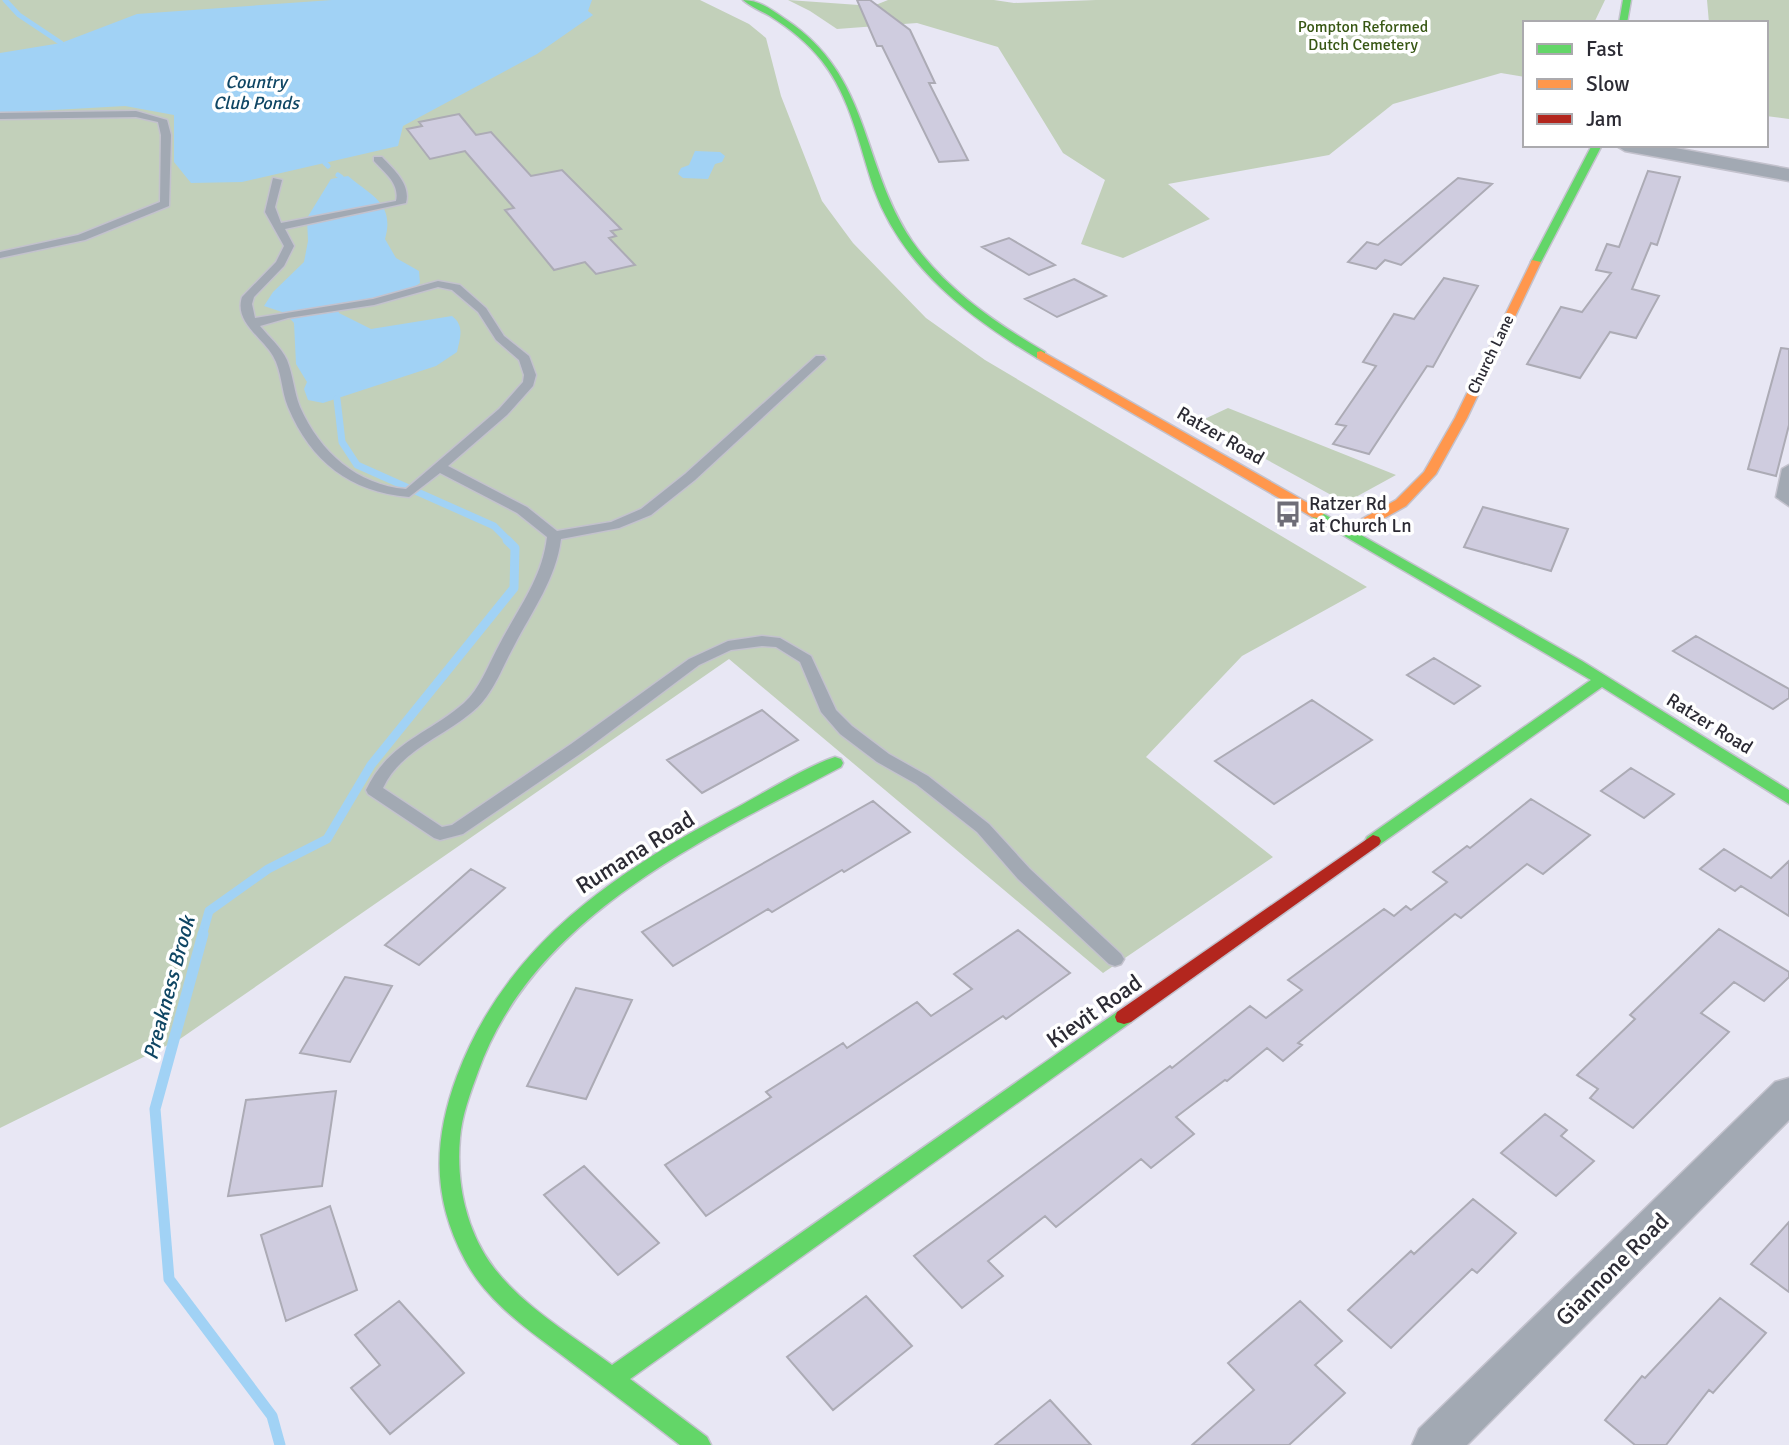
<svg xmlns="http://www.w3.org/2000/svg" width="1789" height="1445" font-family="Signika,sans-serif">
	<rect width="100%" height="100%" fill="#e8e7f4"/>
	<!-- green -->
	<path fill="#c2d0ba" d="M0,0H700L749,24L766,38L781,96L822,201L853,243L926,318L985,360L1367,587L1242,656L1146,757L1273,857L1103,973L729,659L180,1039L0,1128Z
		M788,0L873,6L888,0H994L1014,3L1096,0H1605L1594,23H1525V77L1501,73L1393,104L1329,155L1168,184L1210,219L1123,258L1081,244L1105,180L1063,153L998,47L917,23L837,29L810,11Z
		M1707,0H1789V119L1766,116V23H1709Z
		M1228,408L1396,475L1354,498L1333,496L1198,422Z"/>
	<!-- water -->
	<path fill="#a1d2f5" d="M332,0H592L588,11L593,15L537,54L403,126L398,146L242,182L191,183L174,162V115L125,106L0,113V53L61,43L137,14Z
		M695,151L720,152L725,156L722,162L715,164L708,179L683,178L678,174L681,168L689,165Z
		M348,176C372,196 395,204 385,239L396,258L419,271L420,283L413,288L337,307L339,313L371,329L452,316C465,326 460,338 457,352L436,366L323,403L308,400L304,389L307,382L296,364L294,323L285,313L264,306L273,292L304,262L308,241L307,218L331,179Z"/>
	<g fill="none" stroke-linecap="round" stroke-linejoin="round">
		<!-- stream-far3 -->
		<path stroke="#a1d2f5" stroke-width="5" d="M5,0L19,15L61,43
			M325,163L328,166
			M338,175L341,177"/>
		<!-- stream-far2 -->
		<path stroke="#a1d2f5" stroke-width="7" d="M337,399L342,442L357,465L494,526L509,541"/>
		<!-- stream-far1 -->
		<path stroke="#a1d2f5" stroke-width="9" d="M202,936L209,911L268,869L327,839L371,765L514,588L515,548L507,540"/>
		<!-- stream -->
		<path stroke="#a1d2f5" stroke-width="11" d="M203,934L155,1109L169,1279L272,1416L280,1445"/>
	</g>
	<!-- building -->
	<path fill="#cfccdf" stroke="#acabb5" stroke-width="2" d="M857,0H870L910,30L935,83H929L968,160L939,162L882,46H877Z
		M459,114L476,135L491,132L531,176L562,170L621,229L611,231L616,236L609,238L635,265L596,274L585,262L554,270L505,210L514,208L465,151L430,159L407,129L422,126L419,122Z
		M1648,171L1680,177L1657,245L1651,243L1632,289L1659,296L1636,338L1610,332L1580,378L1527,364L1561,307L1582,312L1611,273L1596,270L1607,244L1619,247Z
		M1458,178L1492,184L1401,265L1385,260L1376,269L1348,262L1367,242L1378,245Z
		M1009,238L1055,265L1029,275L982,247Z
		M1444,278L1478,286L1433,367L1427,366L1369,454L1333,444L1346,426L1336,424L1376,366L1363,362L1394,314L1414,319Z
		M1074,279L1106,296L1057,317L1025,299Z
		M1781,348L1789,349V425L1776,476L1748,469Z
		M1483,507L1568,529L1551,571L1464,547Z
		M1696,636L1789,689V698L1773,709L1673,651Z
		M1434,658L1480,686L1454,704L1407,675Z
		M1312,700L1372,740L1274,804L1215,761Z
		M762,710L798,740L702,793L667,760Z
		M1631,768L1674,794L1644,818L1601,791Z
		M1531,799L1590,835L1543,874L1527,864L1461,918L1455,914L1298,1043L1302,1045L1283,1061L1267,1048L1227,1081L1225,1080L1176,1117L1194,1134L1151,1168L1141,1159L1056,1227L1045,1216L988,1261L1003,1276L962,1308L914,1256L1170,1066L1172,1068L1250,1006L1266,1018L1302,990L1288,980L1384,909L1394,916L1406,906L1411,910L1447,882L1433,872L1467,846L1470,848Z
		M873,801L910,832L844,872L842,870L772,912L768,909L673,966L642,932Z
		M1724,849L1771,878L1789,861V916L1741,886L1735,891L1700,869Z
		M471,869L505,888L419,965L385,945Z
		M1719,929L1789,972V977L1764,1001L1734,982L1701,1013L1729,1032L1633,1128L1590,1098L1598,1089L1577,1075L1635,1019L1630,1015Z
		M1018,930L1070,973L1006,1019L1003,1016L706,1216L665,1165L771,1097L766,1092L843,1043L847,1048L917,1002L931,1016L972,989L954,974Z
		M345,977L392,986L350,1062L300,1053Z
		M576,988L632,1000L586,1099L527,1086Z
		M336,1091L322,1186L228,1196L246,1100Z
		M1545,1114L1567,1130L1561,1136L1594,1161L1556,1196L1501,1153Z
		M584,1166L659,1243L618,1275L544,1195Z
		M1473,1199L1516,1233L1477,1273L1472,1269L1391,1348L1348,1310L1411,1251L1414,1254Z
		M330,1206L357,1290L286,1321L261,1235Z
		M1789,1222V1292L1751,1264Z
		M866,1296L912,1346L833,1410L787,1357Z
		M1720,1298L1766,1333L1713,1393L1709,1390L1666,1445H1635L1605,1420L1642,1376L1645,1378Z
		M399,1301L464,1373L390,1434L351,1388L380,1365L355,1335Z
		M1300,1301L1342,1341L1315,1365L1345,1393L1289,1445H1192L1254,1390L1228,1363Z
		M1050,1400L1091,1445H995Z"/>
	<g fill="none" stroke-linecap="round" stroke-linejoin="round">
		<!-- lane casing -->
		<g stroke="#c3c2cd" stroke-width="3">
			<path id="lane" d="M136,111L167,120L171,135L169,206L85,240L0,258V252L78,235L160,202L161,135L158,122L136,117L0,119V113Z
				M374,157H382C394,170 411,184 406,203L285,229L294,246L284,266L254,297L252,304L255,318L373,299L438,281L460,285L486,308L504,336L529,356L536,375L533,386L507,415L448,466L527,507L557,531L611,522L641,509L685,474L816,356H824L826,359L695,480L651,515L619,528L561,539C556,579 532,611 514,646C501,669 493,696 471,713C441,738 401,750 383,788L442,827L452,825L571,744L689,659L728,641L762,636L780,638L811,656L836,710L852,726L889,754L928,776L989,824L1030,869L1121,954L1124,959L1121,964L1115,966L1109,964L1018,879L977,832L916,784L877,762L840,734L821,712L800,662L776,647L762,646L731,650L699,665L583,752L463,834L440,840L434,838L368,794L366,790C389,742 427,735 464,703C480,688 487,668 497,649C516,611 542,580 547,537L517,513L440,473L409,497C350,492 311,462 288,407C281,390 282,371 273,356C262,337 234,322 242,297L276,262L284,246L265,212L273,178L282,180L275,207L281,223L396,201C400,184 385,173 374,161ZM438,287L452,290L478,312L496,340L519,360L524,375L523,382L499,409L406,489C357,485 320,452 300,407C294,392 293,375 287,360C281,347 269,337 260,326L288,318L374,305Z
				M1789,465V506L1776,497L1782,469Z"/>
		</g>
		<!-- street casing -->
		<g stroke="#c3c2cd" stroke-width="3">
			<path id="street" d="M1615,145H1659L1789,169V181L1625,151Z
				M1789,1078V1120L1467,1445H1412L1419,1429L1775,1082Z"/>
		</g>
		<!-- fast casing -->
		<g stroke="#c3c2cd" stroke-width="3">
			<path id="fast" d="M743,0C759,0 772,10 785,19C872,76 860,164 912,241C945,289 996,323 1045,352V358H1037C968,317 902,266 874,189C859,145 851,98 822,61C808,43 789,28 770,16C761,11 751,7 743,0Z
				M1623,0H1631L1627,23H1619Z
				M1592,145H1602L1541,262L1532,264L1531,262Z
				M1317,510L1582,661L1789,790V804L1602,687L1379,845H1367L1365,841L1367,837L1591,680L1312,517L1310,514Z
				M835,757L841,759L843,763L841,767C703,840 534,915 478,1072C470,1094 462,1115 460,1138C456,1183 466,1231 494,1268C525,1308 572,1335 612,1365L1117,1012L1124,1010L1131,1012L1133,1017L1131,1022L630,1379L707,1437L711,1445H680C644,1417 607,1389 571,1362C532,1332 488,1304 465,1260C432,1198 433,1141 457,1076C506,944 617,871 736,808C764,793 807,766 835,757Z"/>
		</g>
		<!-- slow casing -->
		<g stroke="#c3c2cd" stroke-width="3">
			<path id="slow" d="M1532,260L1541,262L1467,418L1436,474L1406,506L1354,535H1344L1342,532L1344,529L1396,500L1424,472L1455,418Z
				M1041,351L1322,511L1324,514L1317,518L1312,517L1037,358V352Z"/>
		</g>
		<!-- jam casing -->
		<g stroke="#c3c2cd" stroke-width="3">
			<path id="jam" d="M1373,835L1379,837L1381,841L1379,845L1131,1022L1124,1024L1117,1022L1115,1017L1117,1012Z"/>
		</g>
		<!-- lane -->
		<use href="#lane" fill="#a2a9b3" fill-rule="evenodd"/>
		<!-- street -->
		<use href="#street" fill="#a2a9b3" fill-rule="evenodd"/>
		<!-- fast -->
		<use href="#fast" fill="#63d668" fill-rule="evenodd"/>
		<!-- slow -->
		<use href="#slow" fill="#ff974d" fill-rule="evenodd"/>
		<!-- jam -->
		<use href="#jam" fill="#b3261e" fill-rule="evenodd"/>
	</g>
	<!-- icons -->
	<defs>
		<g id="bus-bare" transform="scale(2.1)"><path d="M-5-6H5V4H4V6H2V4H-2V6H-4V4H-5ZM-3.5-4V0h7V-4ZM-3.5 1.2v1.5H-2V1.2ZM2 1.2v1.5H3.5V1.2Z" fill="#6e6d77" stroke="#fff" stroke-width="2.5" paint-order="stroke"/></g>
	</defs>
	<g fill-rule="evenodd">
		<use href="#bus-bare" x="1288" y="514"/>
	</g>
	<g text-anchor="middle" stroke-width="7" stroke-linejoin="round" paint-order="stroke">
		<!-- far-park labels -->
		<g font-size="16" fill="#385714" stroke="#fff">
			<text x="1363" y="32">Pompton Reformed<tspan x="1363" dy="18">Dutch Cemetery</tspan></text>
		</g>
		<!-- far-street labels -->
		<g font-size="16" fill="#2c2b34" stroke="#fff">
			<text transform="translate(1490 354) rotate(-64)" y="6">Church Lane</text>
		</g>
		<!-- far-water labels -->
		<g font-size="18" font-style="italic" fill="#0f4664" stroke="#fff">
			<text x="256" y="88">Country<tspan x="256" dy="21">Club Ponds</tspan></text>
		</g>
		<!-- street labels -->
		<g font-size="19" fill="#2c2b34" stroke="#fff">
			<text transform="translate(1221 435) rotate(30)" y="7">Ratzer Road</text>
			<text transform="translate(1710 723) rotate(32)" y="7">Ratzer Road</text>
		</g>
		<!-- poi labels -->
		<g font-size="19" fill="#2c2b34" stroke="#fff" text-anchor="start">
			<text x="1309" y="510">Ratzer Rd<tspan x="1309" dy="22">at Church Ln</tspan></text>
		</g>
		<!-- water labels -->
		<g font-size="21" font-style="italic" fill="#0f4664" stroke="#fff">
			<text transform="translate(169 988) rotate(-75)" y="7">Preakness Brook</text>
		</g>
		<!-- near-street labels -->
		<g font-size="23" fill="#2c2b34" stroke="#fff">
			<text transform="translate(635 852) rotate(-32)" y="8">Rumana Road</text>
			<text transform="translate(1094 1011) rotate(-35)" y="8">Kievit Road</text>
			<text transform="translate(1612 1269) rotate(-45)" y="8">Giannone Road</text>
		</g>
	</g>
	<!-- legend -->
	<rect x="1523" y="21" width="245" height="126" fill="#ffffff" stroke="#abaaae" stroke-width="2"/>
	<rect x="1537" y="44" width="35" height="10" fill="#63d668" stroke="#abaaae" stroke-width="2"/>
	<text x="1586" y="56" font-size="21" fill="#2c2b34">Fast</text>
	<rect x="1537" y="79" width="35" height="10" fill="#ff974d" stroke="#abaaae" stroke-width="2"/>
	<text x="1586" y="91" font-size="21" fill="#2c2b34">Slow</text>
	<rect x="1537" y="114" width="35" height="10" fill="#b3261e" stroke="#abaaae" stroke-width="2"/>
	<text x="1586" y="126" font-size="21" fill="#2c2b34">Jam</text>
</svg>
